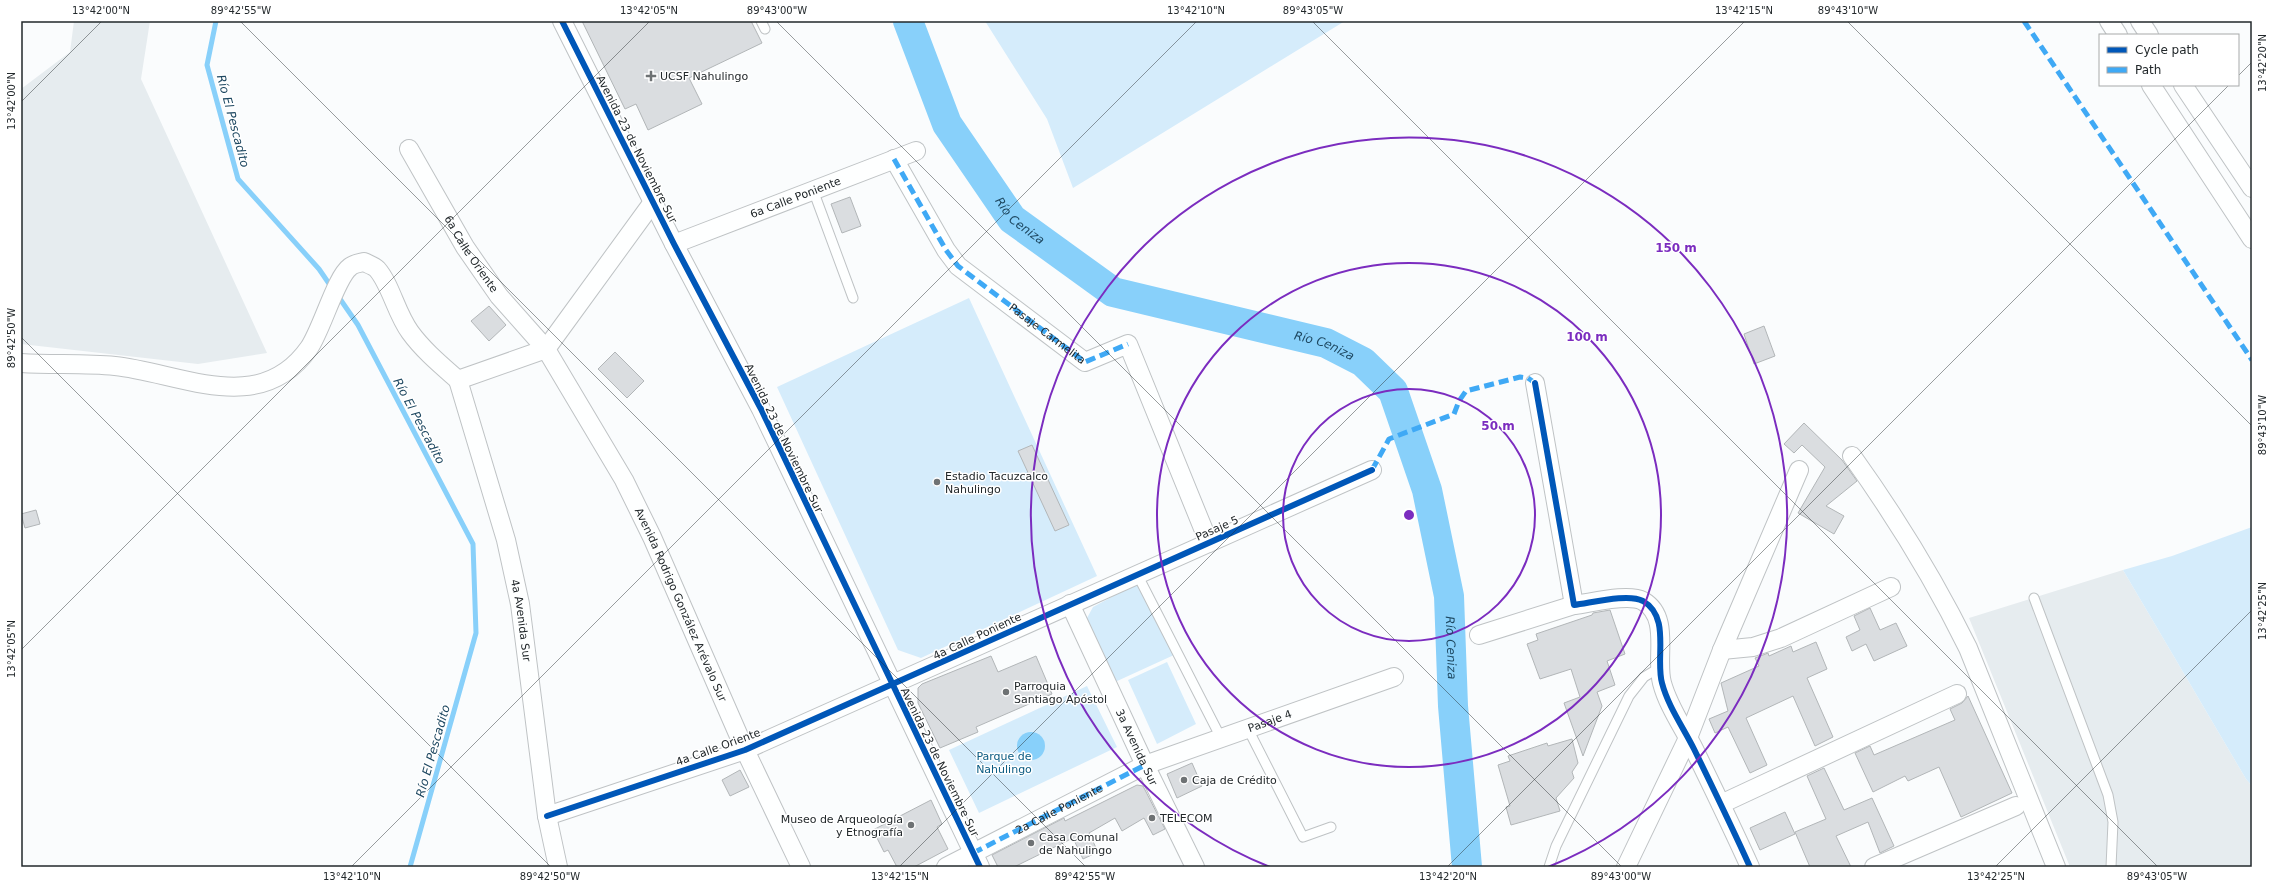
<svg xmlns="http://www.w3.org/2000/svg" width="2273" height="888" font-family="'DejaVu Sans',sans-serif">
	<rect width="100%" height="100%" fill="#fafcfd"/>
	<!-- built -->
	<path fill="#e6ecef" d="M74,21H150L141,79L267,353L198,364L21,344V89L70,52Z
		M2123,570L2246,779L2252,786V867H2070L1969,618Z"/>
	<!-- green -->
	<path fill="#d5ecfb" d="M985,21H1345L1073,188L1047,119Z
		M969,298L1097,576L921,658L898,650L777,387Z
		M2252,527V786L2246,779L2123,570L2172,556Z
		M1138,583L1174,655L1115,682L1088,625L1087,618L1093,607Z
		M1167,662L1196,724L1157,744L1128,680Z
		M1087,686L1117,747L979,813L949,750Z"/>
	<!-- water -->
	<path fill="#88d0fa" d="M1017 746a14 14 0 1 1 28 0a14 14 0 1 1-28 0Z"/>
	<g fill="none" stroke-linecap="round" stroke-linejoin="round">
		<!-- stream -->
		<path stroke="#88d0fa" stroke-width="5" d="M216,21L207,65L238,179L319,269L332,288
			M338,296L358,325L473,544L476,633L410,867"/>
		<!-- river -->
		<path stroke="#88d0fa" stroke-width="30" id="s1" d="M908,21L947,124L1012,219L1113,292L1326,343L1363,362L1393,391L1427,490L1449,596L1453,706L1467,867"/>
	</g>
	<!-- building -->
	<path fill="#dadde0" stroke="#b2b6b8" d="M582,21H751L762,43L689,78L702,104L648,130L636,104L625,109Z
		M850,197L861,226L842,233L831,204Z
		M489,306L506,325L489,341L471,321Z
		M1764,326L1775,356L1754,364L1744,334Z
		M615,352L644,381L627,398L598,369Z
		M1804,423L1842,460L1857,481L1826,506L1844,516L1834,534L1798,513L1825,467L1802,445L1794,453L1784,444Z
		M1032,445L1069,525L1055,531L1018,451Z
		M36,510L40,524L25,528L21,514Z
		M1870,608L1880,630L1896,623L1907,646L1874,661L1866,644L1852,651L1846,637L1860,630L1854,616Z
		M1610,610L1625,654L1607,661L1615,685L1597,692L1602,706L1583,756L1564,703L1580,697L1571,669L1540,679L1527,644L1538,640L1536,634L1592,615L1593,613Z
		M1816,642L1827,669L1807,678L1833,737L1815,746L1793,696L1746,718L1767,765L1750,773L1728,727L1715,733L1709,719L1728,711L1721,683L1759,666L1755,658L1763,655L1768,653L1769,656L1791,646L1793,652Z
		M991,656L998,672L1036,656L1052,694L976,727L978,732L940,748L918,703V688L922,684Z
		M1968,696L2012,793L1961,817L1939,767L1908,781L1905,776L1873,792L1855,753L1870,746L1874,755L1955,720L1950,709L1962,703Z
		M1572,739L1578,763L1572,772L1574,778L1556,798L1560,811L1511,825L1506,807L1510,806L1498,765L1510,761L1508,756L1547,743L1548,746Z
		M1192,763L1202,786L1177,798L1167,774Z
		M1824,768L1844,810L1872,798L1894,846L1880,853L1868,822L1836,836L1851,867H1810L1795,832L1826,819L1807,776Z
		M740,770L749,787L730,796L722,780Z
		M1137,785L1143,786L1165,829L1153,835L1144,818L1122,831L1115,818L1089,833L1098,852L1083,859L1073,838L1014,867H998L992,855L1064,818L1065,821Z
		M931,800L942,824L937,827L948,849L914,867H897L888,850L884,852L873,830Z
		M1785,812L1795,834L1760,850L1750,828Z"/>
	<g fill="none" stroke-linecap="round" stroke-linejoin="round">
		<!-- lane casing -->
		<g stroke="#bfc3c5" stroke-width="11">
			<path id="lane" d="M761,21L765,29
				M813,190L853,298
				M1137,574L1221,738
				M2034,598L2108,795L2113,822L2111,867
				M1248,729L1303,837L1331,827
				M1549,867L1556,846L1629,696L1644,677L1659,668"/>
		</g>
		<!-- street casing -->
		<g stroke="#bfc3c5" stroke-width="20">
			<g id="street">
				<path d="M562,21L674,244L761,409L980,867"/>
				<path d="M2109,21L2118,35"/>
				<path d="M2140,21L2149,35"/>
				<path d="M2151,85L2252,239"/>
				<path d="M2183,85L2252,188"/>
				<path id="s2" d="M409,149L465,247L499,296L546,349L624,480L652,537L745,750L801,867"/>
				<path d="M894,159L946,250L958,266L1085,362L1128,344L1209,543"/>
				<path id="s3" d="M674,244L916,151"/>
				<path d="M546,349L653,202"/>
				<path d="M21,363C52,365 84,363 115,366C181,373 260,418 309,348C322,329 336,277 350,267C353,264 360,263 364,262C368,264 374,266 377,269C391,285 396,313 410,332C423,350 441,365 458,380"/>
				<path id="s4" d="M458,380L506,540L520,604L547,816L558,867"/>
				<path d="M458,380L546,349"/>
				<path d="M1535,383L1574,605C1591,603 1628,593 1643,601C1671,617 1655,658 1662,683C1668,706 1683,727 1694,749C1713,788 1732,827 1750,867"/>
				<path d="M1852,456C1895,516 1935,581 1968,648L2056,867"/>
				<path id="s5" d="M1070,604L1145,765L1195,867"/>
				<path d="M1479,635L1574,605"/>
				<path d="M1722,650L1753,647L1781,638L1891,587"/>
				<path d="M1721,804L1957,694"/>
				<path d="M547,816L745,750L1372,470"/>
				<path id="s6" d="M946,867L1145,765L1394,677"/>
				<path d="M1626,867L1688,738L1722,650L1799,470"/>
				<path d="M1874,867L2016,806"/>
			</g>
		</g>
		<!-- lane -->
		<use href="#lane" stroke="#feffff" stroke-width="9"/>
		<!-- street -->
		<use href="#street" stroke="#feffff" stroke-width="18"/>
		<!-- quiet -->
		<g stroke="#3fa9f5" stroke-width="5" stroke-dasharray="10 5" stroke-linecap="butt">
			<path d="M2024,21L2252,360"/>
			<path id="s7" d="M894,159L946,250L958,266L1085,362L1128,344"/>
			<path d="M1372,470L1389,439L1454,414L1459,401L1466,391L1520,377L1528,378L1535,383"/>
			<path d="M973,853L1145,765"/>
		</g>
		<!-- cycleway casing -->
		<g stroke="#fff" stroke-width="8">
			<path id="cycleway" d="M562,21L674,244L761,409L980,867
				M1535,383L1574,605C1591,603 1628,593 1643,601C1671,617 1655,658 1662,683C1668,706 1683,727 1694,749C1713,788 1732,827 1750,867
				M547,816L745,750L1372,470"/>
		</g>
		<!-- cycleway -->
		<use href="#cycleway" stroke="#0057b8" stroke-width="6"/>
	</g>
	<!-- ticks -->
	<path fill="none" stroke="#22282b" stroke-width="1" stroke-opacity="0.45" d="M240,21L1086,867M776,21L1622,867M1312,21L2158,867M1847,21L2252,426M2238,76L2252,62M21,102L102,21M21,337L551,867M21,650L650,21M351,867L1197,21M899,867L1745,21M1447,867L2229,85M1995,867L2252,610"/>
	<!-- distance rings -->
	<g fill="none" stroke="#7b2cbf" stroke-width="2">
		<circle cx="1409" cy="515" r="126"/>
		<circle cx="1409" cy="515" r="252"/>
		<path d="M1270 867A378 378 0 1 1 1548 867"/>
	</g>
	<!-- markers -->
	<g fill="#6e7274" stroke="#fff" stroke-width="1.5">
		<path d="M649 70h4v4h4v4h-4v4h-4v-4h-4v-4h4z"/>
		<circle cx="937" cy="482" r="4"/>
		<circle cx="1006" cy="692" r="4"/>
		<circle cx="1184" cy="780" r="4"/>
		<circle cx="1152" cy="818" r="4"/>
		<circle cx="911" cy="825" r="4"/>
		<circle cx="1031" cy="843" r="4"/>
	</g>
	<g text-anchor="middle" stroke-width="3" stroke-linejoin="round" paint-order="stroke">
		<!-- poi labels -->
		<g font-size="11" fill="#22282b" stroke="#fff" text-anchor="start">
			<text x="660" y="80">UCSF Nahulingo</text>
			<text x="945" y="480">Estadio Tacuzcalco<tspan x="945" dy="13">Nahulingo</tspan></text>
			<text x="1014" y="690">Parroquia<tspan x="1014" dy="13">Santiago Apóstol</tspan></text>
			<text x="1192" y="784">Caja de Crédito</text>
			<text x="1160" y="822">TELECOM</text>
			<text x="903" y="823" text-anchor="end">Museo de Arqueología<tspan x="903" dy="13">y Etnografía</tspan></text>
			<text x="1039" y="841">Casa Comunal<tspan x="1039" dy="13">de Nahulingo</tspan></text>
		</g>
		<!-- street labels -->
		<g font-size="11" fill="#22282b" stroke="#fff">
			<text transform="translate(637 149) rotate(63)" y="4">Avenida 23 de Noviembre Sur</text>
			<text dy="4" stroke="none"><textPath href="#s3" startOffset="130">6a Calle Poniente</textPath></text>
			<text dy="4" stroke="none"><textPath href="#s2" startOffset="122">6a Calle Oriente</textPath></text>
			<text dy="4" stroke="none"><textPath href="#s7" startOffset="237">Pasaje Carmelita</textPath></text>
			<text transform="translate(784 438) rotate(64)" y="4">Avenida 23 de Noviembre Sur</text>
			<text transform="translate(1217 528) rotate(-24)" y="4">Pasaje 5</text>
			<text dy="4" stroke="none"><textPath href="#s2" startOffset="533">Avenida Rodrigo González Arévalo Sur</textPath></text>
			<text dy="4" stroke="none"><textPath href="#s4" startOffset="249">4a Avenida Sur</textPath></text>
			<text transform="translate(977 636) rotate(-25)" y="4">4a Calle Poniente</text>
			<text dy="4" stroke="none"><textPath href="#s6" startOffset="356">Pasaje 4</textPath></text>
			<text transform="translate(718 747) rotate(-20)" y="4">4a Calle Oriente</text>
			<text dy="4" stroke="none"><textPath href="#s5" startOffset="158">3a Avenida Sur</textPath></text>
			<text transform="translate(940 762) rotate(64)" y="4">Avenida 23 de Noviembre Sur</text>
			<text dy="4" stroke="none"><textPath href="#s6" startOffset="127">2a Calle Poniente</textPath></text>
		</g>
		<!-- park labels -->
		<g font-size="11" fill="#0a5b82" stroke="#fff">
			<text x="1004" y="760">Parque de<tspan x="1004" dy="13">Nahulingo</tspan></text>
		</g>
		<!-- water labels -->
		<g font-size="12" font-style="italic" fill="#1e4861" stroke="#fff">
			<text transform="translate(233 121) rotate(75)" y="4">Río El Pescadito</text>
			<text dy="4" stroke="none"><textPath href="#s1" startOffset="232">Río Ceniza</textPath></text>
			<text dy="4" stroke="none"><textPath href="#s1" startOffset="568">Río Ceniza</textPath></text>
			<text transform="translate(419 421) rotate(62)" y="4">Río El Pescadito</text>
			<text dy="4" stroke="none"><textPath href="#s1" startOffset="917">Río Ceniza</textPath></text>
			<text transform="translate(433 751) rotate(-74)" y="4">Río El Pescadito</text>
		</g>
	</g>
	<circle cx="1409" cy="515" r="6" fill="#7b2cbf" stroke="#fff" stroke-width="2"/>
	<g font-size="12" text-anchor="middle" font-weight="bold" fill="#7b2cbf" stroke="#fff" stroke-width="3" stroke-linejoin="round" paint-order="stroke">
		<text x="1676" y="252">150 m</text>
		<text x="1587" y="341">100 m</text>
		<text x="1498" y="430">50 m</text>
	</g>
	<!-- border -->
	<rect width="2273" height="888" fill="none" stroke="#ffffff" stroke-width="44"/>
	<!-- legend -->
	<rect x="2099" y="34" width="140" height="52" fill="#ffffff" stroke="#a7a9aa"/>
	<rect x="2107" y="47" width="20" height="6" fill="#0057b8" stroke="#a7a9aa"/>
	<text x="2135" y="54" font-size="12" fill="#22282b">Cycle path</text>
	<rect x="2107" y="67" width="20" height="6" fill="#3fa9f5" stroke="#a7a9aa"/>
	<text x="2135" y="74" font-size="12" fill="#22282b">Path</text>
	<rect x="22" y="22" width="2229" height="844" fill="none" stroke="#22282b" stroke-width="1.5"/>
	<g font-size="10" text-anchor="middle" fill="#22282b">
		<text x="101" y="14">13°42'00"N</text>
		<text x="241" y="14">89°42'55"W</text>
		<text x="649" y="14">13°42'05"N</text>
		<text x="777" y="14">89°43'00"W</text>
		<text x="1196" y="14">13°42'10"N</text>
		<text x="1313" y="14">89°43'05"W</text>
		<text x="1744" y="14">13°42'15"N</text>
		<text x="1848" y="14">89°43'10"W</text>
		<text transform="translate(2262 63) rotate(-90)" y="4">13°42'20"N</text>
		<text transform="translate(11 101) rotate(-90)" y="4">13°42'00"N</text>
		<text transform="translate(11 338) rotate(-90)" y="4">89°42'50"W</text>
		<text transform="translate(2262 425) rotate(-90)" y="4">89°43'10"W</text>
		<text transform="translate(2262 611) rotate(-90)" y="4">13°42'25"N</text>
		<text transform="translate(11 649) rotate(-90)" y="4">13°42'05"N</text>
		<text x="352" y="880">13°42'10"N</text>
		<text x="550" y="880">89°42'50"W</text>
		<text x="900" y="880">13°42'15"N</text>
		<text x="1085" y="880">89°42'55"W</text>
		<text x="1448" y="880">13°42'20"N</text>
		<text x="1621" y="880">89°43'00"W</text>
		<text x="1996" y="880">13°42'25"N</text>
		<text x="2157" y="880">89°43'05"W</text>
	</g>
</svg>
